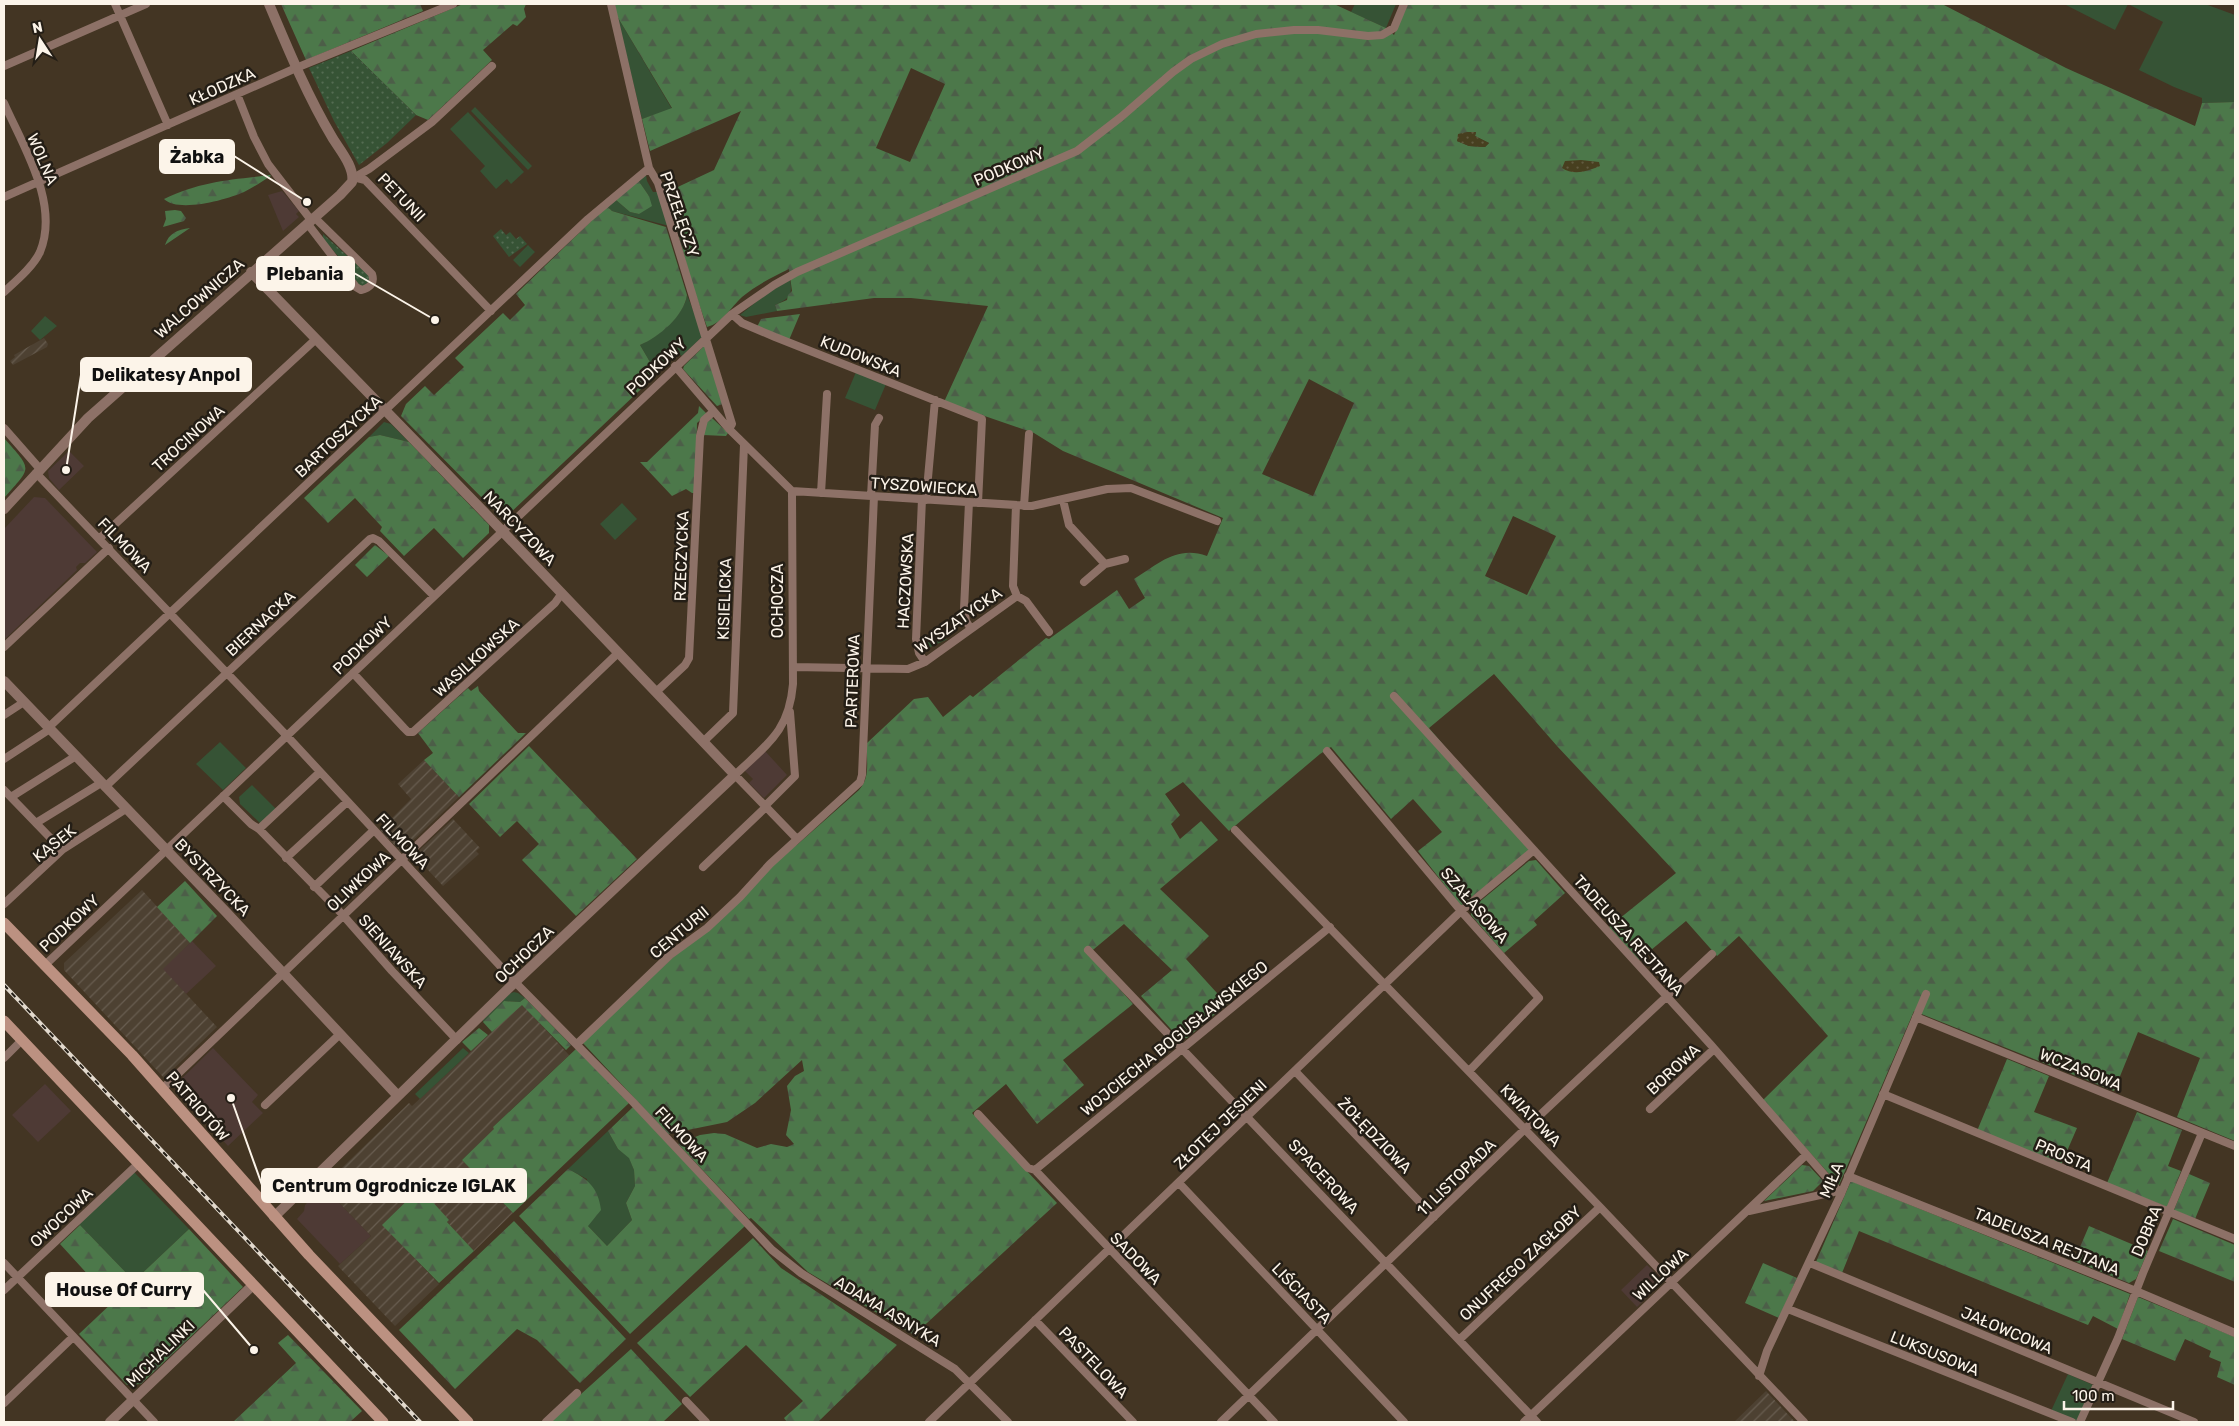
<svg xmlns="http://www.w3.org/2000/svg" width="2239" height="1426" font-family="Rubik,sans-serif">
	<defs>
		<pattern id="industrial-furrows" width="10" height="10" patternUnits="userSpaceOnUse" patternTransform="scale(1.25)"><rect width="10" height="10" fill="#4d4132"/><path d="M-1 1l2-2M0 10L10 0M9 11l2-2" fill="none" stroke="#685d50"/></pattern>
		<pattern id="forest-firs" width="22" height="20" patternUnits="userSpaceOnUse" patternTransform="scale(1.25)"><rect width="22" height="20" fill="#4c784a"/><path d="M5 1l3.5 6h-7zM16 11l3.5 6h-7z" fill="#4c5e48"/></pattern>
		<pattern id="sand-dots" width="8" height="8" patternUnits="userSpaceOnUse" patternTransform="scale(1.25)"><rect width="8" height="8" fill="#473f1f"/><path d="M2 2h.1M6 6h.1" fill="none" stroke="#625b40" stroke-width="1.8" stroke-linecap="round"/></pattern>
		<pattern id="park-dots" width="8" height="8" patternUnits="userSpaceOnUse" patternTransform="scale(1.25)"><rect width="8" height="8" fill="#365335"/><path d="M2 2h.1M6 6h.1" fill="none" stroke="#546c52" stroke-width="1.8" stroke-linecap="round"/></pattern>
	</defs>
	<rect width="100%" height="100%" fill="#433523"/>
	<!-- commercial -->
	<path fill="#4e3a35" d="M282,191L299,211L296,214L299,217L283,231L268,195Z
		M69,451L84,466L59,490L49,478L48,471Z
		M34,497L45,498L97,552L85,563H80L76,567L77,570L4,640V529Z
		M765,751L787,775L764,798L749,783L753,779L744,770Z
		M192,941L216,966L186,994L162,969Z
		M213,1048L258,1095L252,1102L263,1113L228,1146L173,1087Z
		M45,1084L71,1111L38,1142L12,1115Z
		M323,1186L371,1236L340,1264L297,1219L304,1211L305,1205Z
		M1647,1265L1664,1281L1637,1307L1621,1290Z"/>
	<!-- industrial -->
	<path fill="url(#industrial-furrows)" d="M44,338L48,344L47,347L13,365L10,361L15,357L14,355Z
		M424,760L459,797L401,852L380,830L411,799L398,784Z
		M453,819L480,848L476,851L479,854L443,886L414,855Z
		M142,890L190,943L163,969L217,1027L164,1078L64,970V963Z
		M522,1004L569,1055L493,1127L495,1129L462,1160L513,1213L474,1251L447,1222L449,1220L383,1225L439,1284L395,1326L338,1266L371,1236L323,1186L409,1103L412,1106Z
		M1766,1391L1795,1422H1734Z"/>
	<!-- grass -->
	<path fill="#365335" d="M1355,4H1396L1386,28L1351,12Z
		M2064,4H2205L2235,15V102L2202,103V98L2174,87L2139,70L2163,22L2128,4L2115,30Z
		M617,16L672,109L642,119Z
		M475,107L532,166L528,170L471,111Z
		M468,112L524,172L511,184L507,179L496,189L480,171L485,166L450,129Z
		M646,175L647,181L653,192H658L669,226L612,211L607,206L616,200L630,212L639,214L649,196L638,180Z
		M528,245L535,252L520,267L513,260Z
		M790,280C793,295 789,299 775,305L777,311L746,317L740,315L766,294Z
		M687,295L700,327L702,337L682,356L678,353L657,374L640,345C658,337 685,314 687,295Z
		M45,316L57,326L40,340L31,331Z
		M856,372L886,384L875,410L845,398Z
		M384,422L391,424L409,442L380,435L369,437Z
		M622,503L637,519L615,540L600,524Z
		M918,637L948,639L920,652Z
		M220,742L246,768L223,790L196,764Z
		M252,785L277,810L261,824L240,804L239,797Z
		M514,992L518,993L525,998L520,1002L504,1001L483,1022V1020L509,994Z
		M463,1048L469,1053L420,1099L415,1094Z
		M608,1131L618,1149L629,1157L634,1170L635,1186L626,1203L632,1220L607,1246L588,1226L587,1179L568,1169Z
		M133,1171L189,1229L134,1281L78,1223Z
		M2068,1374L2093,1385L2077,1421L2051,1411Z"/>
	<!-- forest -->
	<path fill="url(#forest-firs)" fill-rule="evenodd" d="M281,4H420L423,11L306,60Z
		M463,4H526L524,9L526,17L517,26L513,24L483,50L492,60L428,120L416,115L351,51Z
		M614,4H1334L1386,28L1394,35L1408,4H1942L2066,68L2195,126L2202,103L2235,102V1141L2177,1117L2200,1058L2138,1032L2114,1091L1914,1011L1839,1185L1763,1100L1828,1036L1739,936L1717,956L1686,921L1639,960L1609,927L1676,873L1557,746L1494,674L1429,728L1532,848L1461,906L1418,851L1442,832L1413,799L1391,819L1331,747L1320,754L1229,831L1183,782L1165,794L1180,815L1171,824L1180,839L1201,821L1218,840L1160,889L1209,936L1186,959L1227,1004L1187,1038H1179L1141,996L1172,970L1124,924L1088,954L1133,1004L1063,1060L1084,1085L1037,1124L1006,1084L972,1113L1057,1203L914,1335L808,1272L751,1218L749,1219L678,1144L700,1135L714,1133L725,1134L757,1148L771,1144L787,1147L794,1144L786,1135L791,1110L787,1086L795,1076L804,1071L802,1060L755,1103L727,1122L668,1134L582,1042L783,855L798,844L859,790C871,777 866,760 867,743L914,699L928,697L943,717L970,695L973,697L1046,638L1049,639L1117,590L1129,609L1145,598L1134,579C1158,564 1177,545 1207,556L1223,518L1063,451L1034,433L944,402L988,306L911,298H874L777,311L775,305L787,300L788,295L792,291L789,269C773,277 756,285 742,297C731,307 723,323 707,327L691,281L667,192L714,170L741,111L650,151L642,119L672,108L617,16ZM911,68L945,84L910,162L876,148ZM1476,132L1475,136L1489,143L1485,147L1469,146L1457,141ZM1309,379L1354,403L1313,496L1262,474ZM1513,516L1556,536L1527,595L1485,576Z
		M270,175L271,176C262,181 253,188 244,192C226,200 178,213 164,199C201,181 230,180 270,175Z
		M638,180L649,196L652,206L639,214L630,212L616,200Z
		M607,206L612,211L666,227L687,295C684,316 659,337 640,345L657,374L507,516H500L401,416L406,404L425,386L434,395L464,367L455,358L503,313L510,320L525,305L516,294Z
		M175,210L181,211L186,218L184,221L163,227L166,219L165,211Z
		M190,228L165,245C169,233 177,230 190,228Z
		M800,314L789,340L757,327L761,319Z
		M706,344L723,404L717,406L683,369L684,366Z
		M699,406L707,414L697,423L695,493H692L686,489L672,496L640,462H647L698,413Z
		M711,417L728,433L726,436L703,435V426Z
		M380,435L409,442L489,525V533L463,558L434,528L404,556L380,531L382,527L355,498L328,523L304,498L369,437Z
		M4,438C33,471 32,466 4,498Z
		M375,545L389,556L367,577L355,565Z
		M478,686L479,691L518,733H526L459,797L424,760L433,753L418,733L468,688L471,691Z
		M529,746L637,859L576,916L522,860L539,844L517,821L500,837L469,804Z
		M1536,860L1565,893L1534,921L1537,925L1504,953L1471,915L1472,908L1529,861Z
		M185,881L217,916L190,943L157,907Z
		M525,998L571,1045L566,1050L522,1005L492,1032L483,1022L504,1001L520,1002Z
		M479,1028L488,1035L471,1051L462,1042Z
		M577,1048L629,1103L513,1213L462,1160L494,1129L493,1127Z
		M2007,1059L2049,1076L2034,1112L2077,1128L2061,1165L1977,1131Z
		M633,1107L745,1226L630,1334L519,1216L568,1169C588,1179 598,1187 601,1210L588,1226L607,1246L632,1220L626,1203L635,1186L634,1170L629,1158L618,1149L608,1131Z
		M2137,1112L2182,1130L2168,1166L2181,1171L2167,1207L2107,1183Z
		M1802,1165L1809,1166L1823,1181L1813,1191L1764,1201Z
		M2189,1174L2210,1183L2195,1219L2174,1210Z
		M1851,1181L2130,1294L2118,1329L2093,1316L2088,1325L1859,1231L1842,1273L1816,1262Z
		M420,1188L449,1220L447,1222L474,1251L439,1283L382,1225Z
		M2173,1219L2235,1245V1282L2159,1251Z
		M514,1221L626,1339L580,1383L537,1340L517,1329L455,1389L399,1330Z
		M80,1225L134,1281L189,1229L243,1287L141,1384L127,1385L79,1334L113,1302L60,1244Z
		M2089,1226L2148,1251L2136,1279L2129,1283L2074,1261Z
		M753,1238L781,1268L897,1345L818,1422H787L784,1418L803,1401L746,1345L690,1397L637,1343Z
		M1763,1263L1797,1278L1779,1318L1745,1303Z
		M2138,1297L2235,1337V1385L2217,1377L2221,1362L2209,1357L2211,1351L2185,1339L2175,1361L2122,1339Z
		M288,1335L362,1411L350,1422H233L296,1363L278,1343Z
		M631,1349L682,1404L663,1422H550Z"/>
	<!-- sand -->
	<path fill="url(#sand-dots)" d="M1467,132H1476L1475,136L1489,143L1485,147L1469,146L1457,141L1458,134Z
		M1581,160L1599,162L1600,166C1588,171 1574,176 1562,168L1565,161Z"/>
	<!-- park -->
	<path fill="url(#park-dots)" d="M351,51L416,115L387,143L359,165L334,121L309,68Z
		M501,229L506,235L510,232L516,239L520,236L527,244L509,257L493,236Z
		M323,234L371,277L368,283L362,287L353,279L346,265L323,239Z"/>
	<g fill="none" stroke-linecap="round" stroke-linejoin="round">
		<!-- minor -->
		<path stroke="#8d7167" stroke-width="8" d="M115,4L168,125
			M611,4L649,168L658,183L732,424L729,429
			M4,66L146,4
			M237,94L254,137L268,164L311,220
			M4,103C23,146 60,204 40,252C33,267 16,281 4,292
			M353,177L365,180L491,311
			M355,177L369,169L432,122L492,66
			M4,197L296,68L453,4
			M307,223L356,287L361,290C370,288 375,283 372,274L314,217
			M732,314L742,323L775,337L982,419L978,503
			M675,366L729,429L792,491L1032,506L1107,489L1131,488L1217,521
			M4,428L40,469
			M36,473L287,736L515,982L633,1102L772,1250L801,1273L955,1369L1008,1422
			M792,491L793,684C789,732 767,744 735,775L797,839
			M821,493L827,394
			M871,496L875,425L879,418
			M922,499L916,639L919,653L925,662
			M926,500L935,400
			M1063,500L1069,525L1105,564
			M969,502L964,609L966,621L971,629
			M1024,506L1029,434
			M100,538L316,339
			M1084,582L1105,564L1125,559
			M1017,596L1026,601L1049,632
			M4,647L109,548
			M793,667L908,669L925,662L1017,596L1013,586L1016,505
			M353,673L404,728L408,732H413L555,603L562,593
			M656,692L685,665L689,658L700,436L704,420L713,412
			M1394,696L1711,1045L1841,1194
			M4,715L24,702
			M49,727L588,219L649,168
			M703,742L733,713L744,445
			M1327,751L1461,911L1539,998L1469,1071
			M4,759L50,729
			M105,787L370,539L373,538L379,541L434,596
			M4,790L62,850
			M223,796L251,824L259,829L342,914L392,971L457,1040
			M11,797L76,756
			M765,806L795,776L790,712
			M36,823L101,783
			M259,829L320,772
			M1235,830L1600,1207L1804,1422
			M286,858L347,802
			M703,867L766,807
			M314,887L374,830
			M4,904L62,850L126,809
			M1088,950L1537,1422
			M44,966L732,314L774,285L797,272L1077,151L1121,117L1173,72L1191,59L1222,44L1256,34L1294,30H1318L1368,36L1382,35L1394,28L1404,4
			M1916,1017L2235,1146
			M577,1044L670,955L707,928L740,897L770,864L860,782L862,775L874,496
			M4,1058L22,1040
			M1295,1071L1434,1217
			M162,1089L618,653
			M1883,1094L2235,1239
			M265,1105L340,1034
			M1650,1109L1714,1049
			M978,1114L1028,1168L1035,1170L1274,1422
			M1035,1170L1330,927
			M1848,1176L2136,1291L2235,1333
			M1179,1183L1404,1422
			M1749,1211L1838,1191
			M4,1263L154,1422
			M1810,1263L2194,1422
			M4,1290L138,1164
			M1788,1309L2072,1422
			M1035,1320L1133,1422
			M1459,1340L1600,1207
			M1759,1376L1767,1351L1841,1194L1926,994
			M686,1401L706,1422
			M4,1403L73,1337
			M546,1422L577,1393
			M929,1422L1461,911L1534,850
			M1221,1422L1525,1129L1712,954
			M1524,1422L1806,1155
			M2080,1422L2118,1338L2143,1273L2202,1133"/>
		<!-- tertiary -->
		<path stroke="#8d7167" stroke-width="10" d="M251,272L485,513L735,775L515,982L274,1217
			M4,509L88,418L340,195L352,182C355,167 339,149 332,137C307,95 288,49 269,4
			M4,681L226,912L398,1096
			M110,1422L253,1285"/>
		<!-- secondary -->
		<path stroke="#bc9181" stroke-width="11" d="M4,923L132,1055L309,1255L468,1422
			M4,1021L383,1422"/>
		<!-- rail casing -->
		<g stroke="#e2d9cd" stroke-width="4">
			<path id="rail" d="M4,985L420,1422"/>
		</g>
		<!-- rail -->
		<use href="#rail" stroke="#241e16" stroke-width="2" stroke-dasharray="5.5" stroke-linecap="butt"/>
	</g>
	<g text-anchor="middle" stroke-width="5" stroke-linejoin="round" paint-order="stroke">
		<!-- street labels -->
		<g font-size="16" fill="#fcf4e9" stroke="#241e16">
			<text transform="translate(222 86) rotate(-24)" y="6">KŁODZKA</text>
			<text transform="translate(43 159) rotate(67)" y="6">WOLNA</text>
			<text transform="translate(1009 166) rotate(-23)" y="6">PODKOWY</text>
			<text transform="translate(402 197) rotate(46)" y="6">PETUNII</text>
			<text transform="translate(680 214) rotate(71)" y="6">PRZEŁĘCZY</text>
			<text transform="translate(199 298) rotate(-41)" y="6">WALCOWNICZA</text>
			<text transform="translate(861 356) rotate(22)" y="6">KUDOWSKA</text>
			<text transform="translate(656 366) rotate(-43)" y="6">PODKOWY</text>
			<text transform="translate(338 436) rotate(-43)" y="6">BARTOSZYCKA</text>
			<text transform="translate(188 438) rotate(-42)" y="6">TROCINOWA</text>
			<text transform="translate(924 486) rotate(4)" y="6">TYSZOWIECKA</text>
			<text transform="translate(520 528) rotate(46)" y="6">NARCYZOWA</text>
			<text transform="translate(125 545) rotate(46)" y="6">FILMOWA</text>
			<text transform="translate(681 556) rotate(-88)" y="6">RZECZYCKA</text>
			<text transform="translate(905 581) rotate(-87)" y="6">HACZOWSKA</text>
			<text transform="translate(724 599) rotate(-88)" y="6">KISIELICKA</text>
			<text transform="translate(777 601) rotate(-90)" y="6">OCHOCZA</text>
			<text transform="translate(958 620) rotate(-35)" y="6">WYSZATYCKA</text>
			<text transform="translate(260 623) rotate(-43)" y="6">BIERNACKA</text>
			<text transform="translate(362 645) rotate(-44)" y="6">PODKOWY</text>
			<text transform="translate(476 657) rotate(-42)" y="6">WASILKOWSKA</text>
			<text transform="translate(852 681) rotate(-88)" y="6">PARTEROWA</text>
			<text transform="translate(403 841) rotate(47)" y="6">FILMOWA</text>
			<text transform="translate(54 843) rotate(-38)" y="6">KĄSEK</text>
			<text transform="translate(213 877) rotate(46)" y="6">BYSTRZYCKA</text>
			<text transform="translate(358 881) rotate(-43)" y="6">OLIWKOWA</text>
			<text transform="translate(1475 905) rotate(49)" y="6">SZAŁASOWA</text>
			<text transform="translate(69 923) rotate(-43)" y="6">PODKOWY</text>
			<text transform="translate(679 932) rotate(-40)" y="6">CENTURII</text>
			<text transform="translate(1629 935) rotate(48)" y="6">TADEUSZA REJTANA</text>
			<text transform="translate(393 951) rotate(48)" y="6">SIENIAWSKA</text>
			<text transform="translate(524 954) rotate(-44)" y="6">OCHOCZA</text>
			<text transform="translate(1174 1038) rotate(-39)" y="6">WOJCIECHA BOGUSŁAWSKIEGO</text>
			<text transform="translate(1673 1069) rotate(-43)" y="6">BOROWA</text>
			<text transform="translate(2081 1069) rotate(22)" y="6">WCZASOWA</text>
			<text transform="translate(198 1106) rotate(49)" y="6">PATRIOTÓW</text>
			<text transform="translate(1531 1115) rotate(46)" y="6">KWIATOWA</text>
			<text transform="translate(1220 1124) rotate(-44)" y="6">ZŁOTEJ JESIENI</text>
			<text transform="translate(682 1134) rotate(47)" y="6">FILMOWA</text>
			<text transform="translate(1375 1135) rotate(46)" y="6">ŻOŁĘDZIOWA</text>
			<text transform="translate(2064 1155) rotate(23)" y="6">PROSTA</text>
			<text transform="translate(1324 1176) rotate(47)" y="6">SPACEROWA</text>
			<text transform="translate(1456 1177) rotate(-44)" y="6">11 LISTOPADA</text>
			<text transform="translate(1831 1180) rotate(-67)" y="6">MIŁA</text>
			<text transform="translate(61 1217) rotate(-43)" y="6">OWOCOWA</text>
			<text transform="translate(2146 1231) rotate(-67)" y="6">DOBRA</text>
			<text transform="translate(2047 1241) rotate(22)" y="6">TADEUSZA REJTANA</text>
			<text transform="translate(1136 1258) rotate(46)" y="6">SADOWA</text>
			<text transform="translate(1520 1263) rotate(-43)" y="6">ONUFREGO ZAGŁOBY</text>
			<text transform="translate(1660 1274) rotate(-43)" y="6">WILLOWA</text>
			<text transform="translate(1302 1293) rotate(46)" y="6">LIŚCIASTA</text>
			<text transform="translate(888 1311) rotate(31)" y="6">ADAMA ASNYKA</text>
			<text transform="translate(2007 1330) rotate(23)" y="6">JAŁOWCOWA</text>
			<text transform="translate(160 1353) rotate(-44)" y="6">MICHALINKI</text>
			<text transform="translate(1935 1353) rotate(22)" y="6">LUKSUSOWA</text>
			<text transform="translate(1094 1362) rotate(46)" y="6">PASTELOWA</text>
		</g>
	</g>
	<!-- callouts -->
	<path fill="none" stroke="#fcf4e9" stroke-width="2" d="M307 202L234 156M435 320L354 273M66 470L81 375M231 1098L262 1185M254 1350L203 1290"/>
	<g fill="#fcf4e9" stroke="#241e16" stroke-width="2">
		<circle cx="307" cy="202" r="5"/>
		<circle cx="435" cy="320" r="5"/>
		<circle cx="66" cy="470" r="5"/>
		<circle cx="231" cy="1098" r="5"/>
		<circle cx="254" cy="1350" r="5"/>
	</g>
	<g fill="#fcf4e9" stroke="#fcf4e9" stroke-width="2">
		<rect x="160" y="140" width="74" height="33" rx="5"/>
		<rect x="257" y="257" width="97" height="33" rx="5"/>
		<rect x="81" y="358" width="170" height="33" rx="5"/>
		<rect x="262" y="1169" width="264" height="33" rx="5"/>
		<rect x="46" y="1273" width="157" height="33" rx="5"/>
	</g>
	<g font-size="18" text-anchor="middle" font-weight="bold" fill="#111">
		<text x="197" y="163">Żabka</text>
		<text x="305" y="280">Plebania</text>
		<text x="166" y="381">Delikatesy Anpol</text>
		<text x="394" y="1192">Centrum Ogrodnicze IGLAK</text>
		<text x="124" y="1296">House Of Curry</text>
	</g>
	<!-- border -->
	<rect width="2239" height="1426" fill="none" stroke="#fcf4e9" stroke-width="10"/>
	<!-- north arrow -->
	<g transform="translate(40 40) rotate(348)" stroke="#241e16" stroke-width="4" paint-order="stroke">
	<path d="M0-4L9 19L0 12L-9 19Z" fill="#fcf4e9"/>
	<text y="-8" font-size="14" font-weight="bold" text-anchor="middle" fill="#fcf4e9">N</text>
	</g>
	<!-- scale -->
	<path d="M2064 1401v8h109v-8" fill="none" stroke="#fcf4e9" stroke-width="2.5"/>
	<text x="2072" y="1401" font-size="15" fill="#fcf4e9" stroke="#241e16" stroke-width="4" paint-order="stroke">100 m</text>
</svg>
